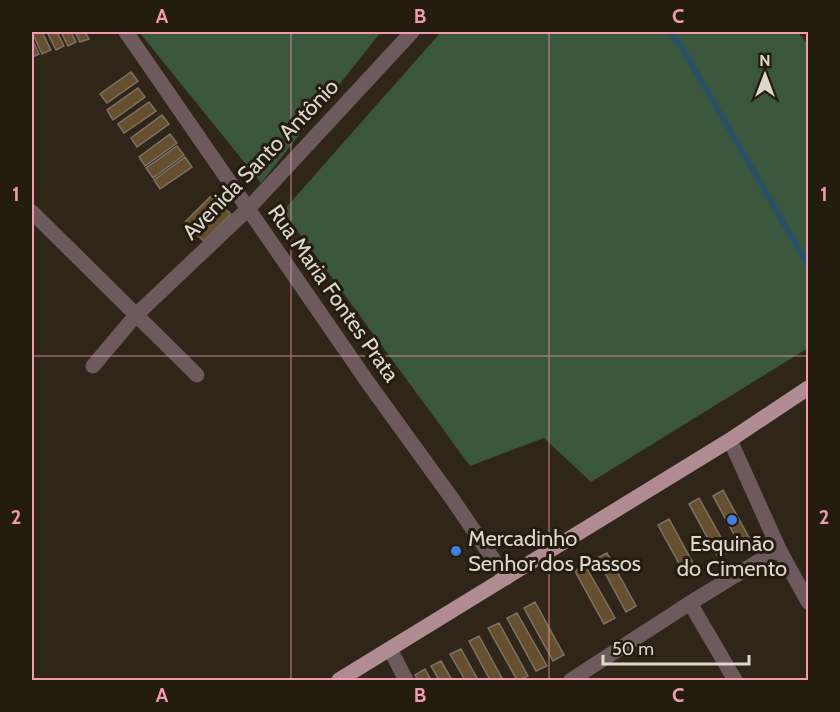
<svg xmlns="http://www.w3.org/2000/svg" width="840" height="712" font-family="Cabin,sans-serif">
	<rect width="100%" height="100%" fill="#2f2619"/>
	<!-- green -->
	<path fill="#3a563d" d="M139,32H381L261,183Z
		M441,32H798L808,45V348L591,482L544,438L470,466L283,211Z"/>
	<g fill="none" stroke-linecap="round" stroke-linejoin="round">
		<!-- stream -->
		<path stroke="#295165" stroke-width="6" d="M671,32L681,46L808,265"/>
	</g>
	<!-- building -->
	<path fill="#664f2f" stroke="#7d7264" stroke-width="1.5" d="M32,32H42L51,50L42,54Z
		M47,32H57L64,46L56,50Z
		M61,32H71L76,42L68,46Z
		M75,32H85L89,39L80,42Z
		M32,39L39,54L32,57Z
		M131,72L138,81L107,103L100,94Z
		M138,88L145,97L113,120L107,110Z
		M149,102L156,111L124,133L118,124Z
		M162,115L169,124L137,147L131,138Z
		M170,134L177,143L145,166L139,157Z
		M177,146L184,155L153,178L146,168Z
		M185,157L192,167L160,189L154,180Z
		M212,195L220,203L193,230L185,222Z
		M222,206L231,214L204,241L195,233Z
		M723,490L752,543L742,549L713,496Z
		M699,498L729,552L718,557L689,504Z
		M669,519L698,572L687,578L658,525Z
		M607,553L636,606L626,612L597,558Z
		M585,565L615,618L604,624L575,571Z
		M535,602L564,655L553,661L524,608Z
		M517,613L547,666L536,671L507,618Z
		M499,623L528,676L519,680H517L488,628Z
		M479,636L503,680H490L469,641Z
		M461,649L478,680H465L450,654Z
		M441,661L452,680H439L431,666Z
		M425,669L431,680H418L415,675Z"/>
	<g fill="none" stroke-linecap="round" stroke-linejoin="round">
		<!-- minor -->
		<path stroke="#6d5a5d" stroke-width="15" d="M126,32L369,384L453,500L506,578
			M32,212L197,375
			M93,366L136,315L248,209L412,32
			M730,440L779,549L808,602
			M690,603L735,680
			M390,649L406,680
			M571,680L690,603L779,549"/>
		<!-- primary -->
		<path stroke="#b18b92" stroke-width="15" d="M339,680L730,440L808,388"/>
	</g>
	<!-- grid -->
	<path fill="none" stroke="#f29ab0" stroke-width="1.5" stroke-opacity="0.55" d="M291,32V680M549,32V680M32,356H808"/>
	<!-- markers -->
	<g fill="#3f7fe0" stroke="#251c10" stroke-width="2">
		<circle cx="732" cy="520" r="6"/>
		<circle cx="456" cy="551" r="6"/>
	</g>
	<g text-anchor="middle" stroke-width="6" stroke-linejoin="round" paint-order="stroke">
		<!-- street labels -->
		<g font-size="22" fill="#ddd7cf" stroke="#251c10">
			<text transform="translate(260 159) rotate(-46)" y="8">Avenida Santo Antônio</text>
			<text transform="translate(334 293) rotate(55)" y="8">Rua Maria Fontes Prata</text>
		</g>
		<!-- poi labels -->
		<g font-size="22" fill="#ddd7cf" stroke="#251c10" text-anchor="start">
			<text x="468" y="546">Mercadinho<tspan x="468" dy="25">Senhor dos Passos</tspan></text>
			<text x="732" y="551" text-anchor="middle">Esquinão<tspan x="732" dy="25">do Cimento</tspan></text>
		</g>
	</g>
	<!-- border -->
	<rect width="840" height="712" fill="none" stroke="#251c10" stroke-width="66"/>
	<!-- north arrow -->
	<g transform="translate(765 75)" stroke="#251c10" stroke-width="4.5" paint-order="stroke">
	<path d="M0-4.5L10 22L0 15L-10 22Z" fill="#ddd7cf"/>
	<text y="-9" font-size="16" font-weight="bold" text-anchor="middle" fill="#ddd7cf">N</text>
	</g>
	<!-- scale -->
	<path d="M603 655v9h146v-9" fill="none" stroke="#ddd7cf" stroke-width="3"/>
	<text x="612" y="655" font-size="18" fill="#ddd7cf" stroke="#251c10" stroke-width="4.5" paint-order="stroke">50 m</text>
	<rect x="33" y="33" width="774" height="646" fill="none" stroke="#f29ab0" stroke-width="2"/>
	<g font-size="20" text-anchor="middle" font-weight="bold" fill="#f29ab0">
		<text x="162" y="23">A</text>
		<text x="420" y="23">B</text>
		<text x="678" y="23">C</text>
		<text x="16" y="201">1</text>
		<text x="824" y="201">1</text>
		<text x="16" y="524">2</text>
		<text x="824" y="524">2</text>
		<text x="162" y="702">A</text>
		<text x="420" y="702">B</text>
		<text x="678" y="702">C</text>
	</g>
</svg>
